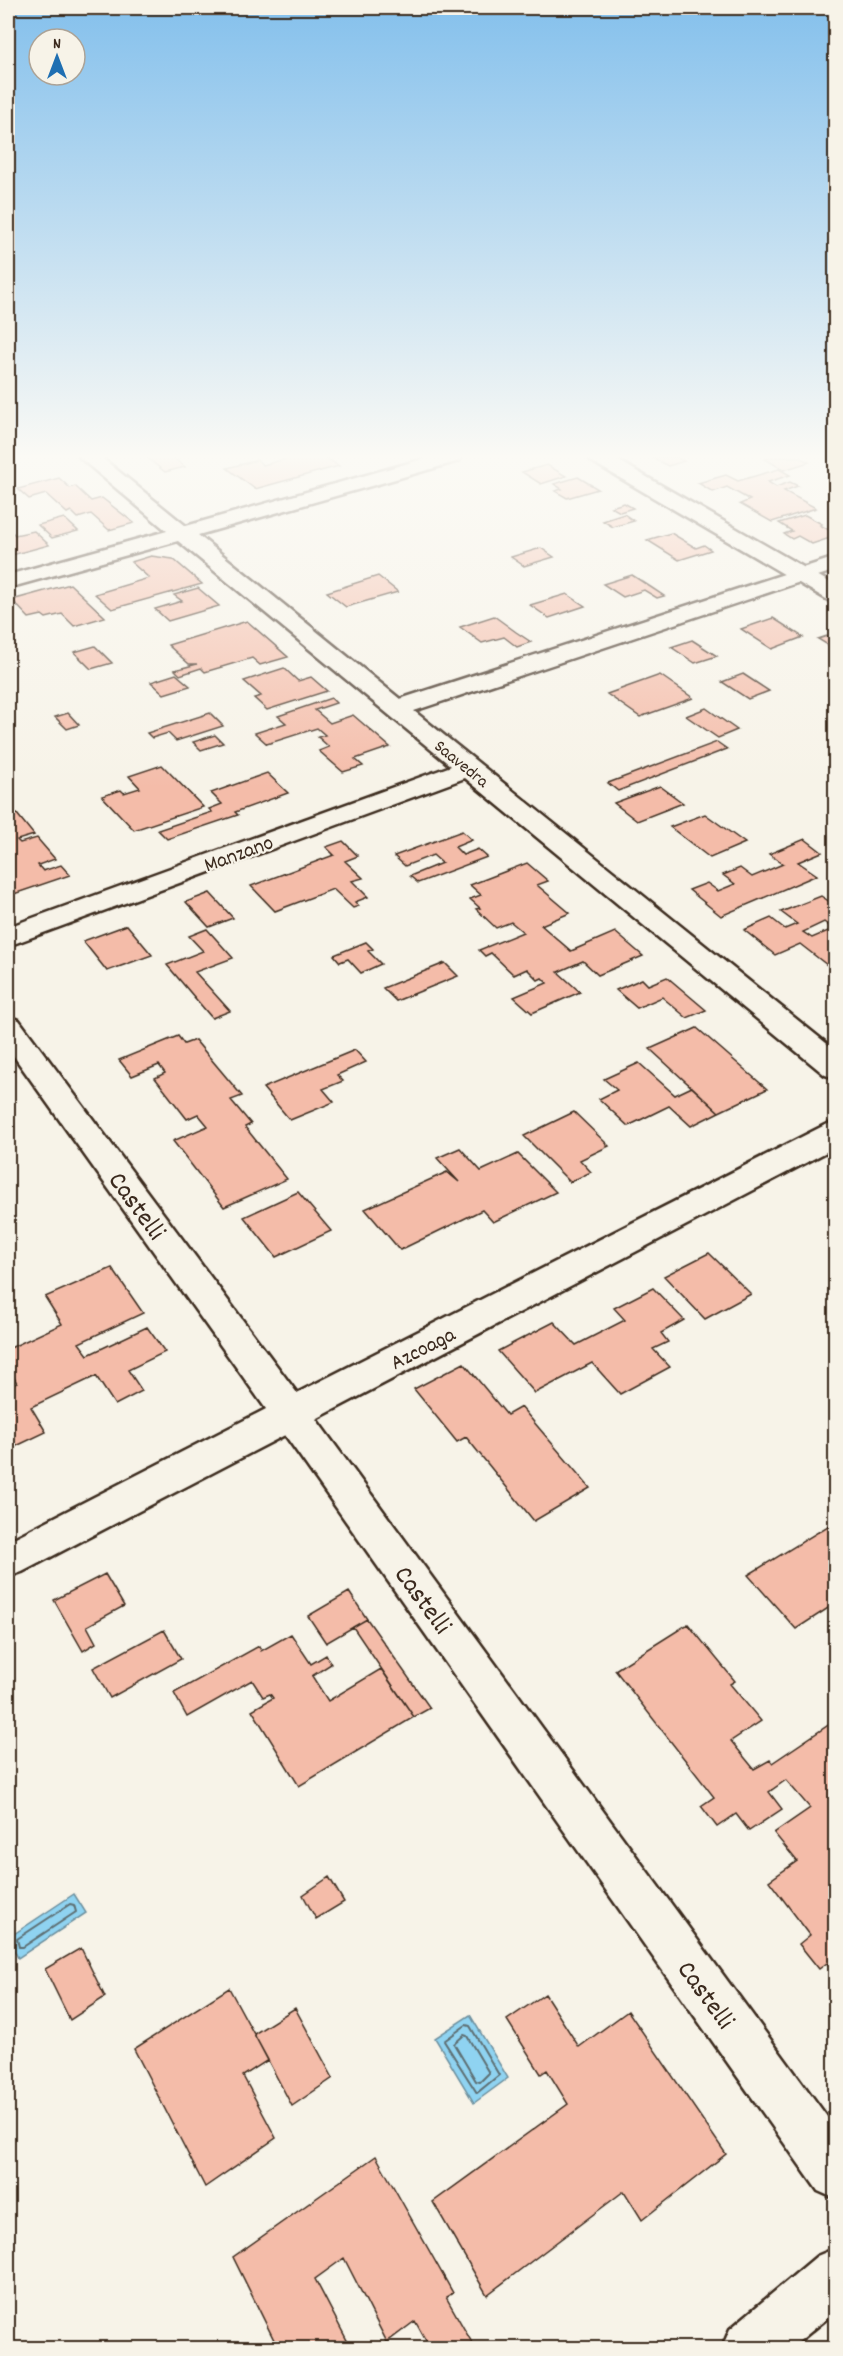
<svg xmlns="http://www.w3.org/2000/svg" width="843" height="2356" font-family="Dekko,sans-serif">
	<rect width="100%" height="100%" fill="#f7f3e8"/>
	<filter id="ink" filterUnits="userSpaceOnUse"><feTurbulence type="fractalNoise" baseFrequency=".0167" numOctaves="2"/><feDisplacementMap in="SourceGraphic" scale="12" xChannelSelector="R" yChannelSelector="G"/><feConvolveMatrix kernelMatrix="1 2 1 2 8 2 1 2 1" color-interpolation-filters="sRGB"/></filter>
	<g filter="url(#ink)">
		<!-- water -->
		<path fill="#8fd3f1" stroke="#6d8f9d" stroke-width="1.5" d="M74,1894L86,1913L18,1958L8,1938Z
			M470,2015L508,2078L474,2103L435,2038Z"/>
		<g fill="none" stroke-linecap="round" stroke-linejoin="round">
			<!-- shore -->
			<path stroke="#5d6e72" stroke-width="2" d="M70,1904L74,1905L76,1912L23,1947H19L17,1939Z
				M466,2025L470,2026L499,2075L477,2093L444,2041Z
				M464,2035L467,2036L489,2073L480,2082L476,2081L454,2044Z"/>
		</g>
		<!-- building -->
		<path fill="#f4bca9" stroke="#3b2a1e" stroke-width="1.5" d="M146,457H172L185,467L165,472Z
			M293,457H325L339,466L255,489L227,468L257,460L263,465Z
			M652,457H676L684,461L668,466Z
			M772,457H799L809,462L784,470L765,459Z
			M547,465L566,476L541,484L522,472Z
			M779,469L790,475L768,482L776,487L790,482L798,486L784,491L816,508L772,522L740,504L750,500L727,487L713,492L698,483L726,475L738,481Z
			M578,477L598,489L567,498L555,491L562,489L554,484Z
			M59,478L70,488L75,486L91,501L102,498L134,523L109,530L91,514L78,518L71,511L67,513L46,494L29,499L18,489Z
			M624,503L633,508L620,512L611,507Z
			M624,514L634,521L613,527L603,521Z
			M805,515L822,524L820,525L836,534V536L812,544L798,536L792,539L784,534L792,531L779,523Z
			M64,518L78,531L52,538L38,525Z
			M34,531L49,545L8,556V535L13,533L15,535Z
			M671,533L696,548L704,545L711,550L679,560L647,540Z
			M541,548L554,557L524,566L511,557Z
			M151,556L173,559L202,584L112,609L95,594L149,578L131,562Z
			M632,575L652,588L664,596L657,598L644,590L623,597L603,584Z
			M378,576L398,592L346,607L327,592Z
			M70,584L105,617L74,626L62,614L46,618L42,615L29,618L12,600Z
			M198,588L219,606L168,621L155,609L182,601L174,595Z
			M567,594L585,606L549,618L530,605Z
			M494,616L516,632L531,642L517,647L504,637L482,643L460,627Z
			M773,618L803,637L772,649L741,629Z
			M247,621L288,657L260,665L252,658L205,672L201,668L180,675L175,670L197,664H189L168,645Z
			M836,633V650L818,639Z
			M692,640L717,656L695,663L671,647Z
			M95,646L112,663L91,669L74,652Z
			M284,668L298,681L311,677L327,691L267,710L254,698L261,696L244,681Z
			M176,674L190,686L164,694L151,682Z
			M743,674L769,691L748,699L722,682Z
			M660,675L693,698L640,717L607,694Z
			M331,698L336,703L315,710L330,723L353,715L390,747L355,759L363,766L343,772L319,751L329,747L318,737L325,735L317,728L267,744L255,733L286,723L278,716Z
			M706,708L737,730L718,738L686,716Z
			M68,713L79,725L67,729L55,717Z
			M210,713L223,726L176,741L168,733L152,738L147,733Z
			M215,735L223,743L201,750L193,742Z
			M717,742L727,749L618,791L608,783Z
			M162,765L203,807L134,830L102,796L121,790L124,793L140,788L129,776Z
			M267,773L288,793L235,812L238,815L167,839L158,830L212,812L209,809L222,804L211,793Z
			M660,786L683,803L637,821L614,803Z
			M17,814L34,835L17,840L20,843L37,838L55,859L38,865L43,871L61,865L70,875L8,896V817Z
			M705,814L745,843L710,858L670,827Z
			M462,831L472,840L455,847L463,855L478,849L487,857L418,883L410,876L442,863L433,855L405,866L394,856Z
			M805,839L822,852L798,862L817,875L721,916L689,890L707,883L718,891L735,884L723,875L740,868L752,877L783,864L769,854Z
			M343,841L358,856L345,861L363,878L352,881L368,897L355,902L359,906L353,908L333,889L275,911L251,886L334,855L326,847Z
			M527,863L548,881L537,885L570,913L541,925L571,951L615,932L643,956L598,975L583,961L558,972L580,992L532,1013L514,997L547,983L542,978L538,980L527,969L514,975L491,953L485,956L479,950L523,932L511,922L496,928L476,909L480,908L470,899L481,895L470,885Z
			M210,893L233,918L209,927L186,902Z
			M821,896L836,906V926L832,928L824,922L803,932L812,938L828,931L836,937V972L800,944L775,955L744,930L771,918L785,929L797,924L781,912Z
			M127,925L152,955L107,971L83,941Z
			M207,929L233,958L195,972L230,1011L212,1018L167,965L203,951L189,936Z
			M366,942L373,949L368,951L381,964L361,973L348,959L340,962L334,955Z
			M445,963L458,976L396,1001L383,988Z
			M667,977L706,1010L687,1018L662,997L637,1008L616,990L642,979L648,985Z
			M697,1028L767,1089L719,1112L650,1049Z
			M178,1036L184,1044L195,1040L242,1096L231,1100L251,1124L245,1127L287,1179L224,1207L173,1141L208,1126L198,1114L187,1119L155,1078L165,1073L159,1065L132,1076L119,1060Z
			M355,1050L366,1062L337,1075L343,1081L323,1089L334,1102L290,1120L263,1088Z
			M639,1063L675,1095L692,1087L719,1112L691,1126L669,1106L628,1126L599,1099L617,1090L604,1079Z
			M574,1112L609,1146L580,1160L591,1172L570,1182L524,1136Z
			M460,1148L481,1171L518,1154L556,1192L493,1222L482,1210L400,1250L365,1209L447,1172L459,1182L437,1158Z
			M298,1192L331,1231L276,1257L244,1217Z
			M709,1253L751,1294L705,1319L664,1276Z
			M112,1268L143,1313L79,1343L88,1355L147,1327L165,1352L128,1370L142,1391L115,1405L96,1376L31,1407L46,1432L8,1450V1387L17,1383L8,1368V1349L62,1324L45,1297Z
			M653,1288L684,1320L661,1333L668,1342L653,1349L670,1367L620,1394L592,1363L535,1393L498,1351L554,1322L576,1345L625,1320L614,1308Z
			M464,1363L507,1415L521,1407L590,1488L534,1521L466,1437L457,1442L414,1389Z
			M836,1521V1603L796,1629L748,1575Z
			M105,1574L124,1606L87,1626L96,1643L83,1651L54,1600Z
			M349,1592L367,1619L326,1643L308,1616Z
			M367,1619L430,1708L414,1717L353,1627Z
			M688,1624L735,1681L730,1684L761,1721L731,1741L754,1769L770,1760L772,1763L836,1720V1973L827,1963L819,1969L799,1944L810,1935L769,1881L797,1861L774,1833L810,1808L786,1780L769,1792L782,1809L749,1831L736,1814L717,1827L701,1806L714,1797L615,1670Z
			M164,1630L181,1659L110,1698L93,1668Z
			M291,1634L311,1664L326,1655L331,1664L312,1676L328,1701L381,1669L414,1717L299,1786L252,1710L273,1698L270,1694L263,1697L252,1680L187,1717L174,1693L259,1646L261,1651Z
			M329,1877L344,1902L316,1919L303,1895Z
			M81,1948L105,1997L70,2020L45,1969Z
			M229,1988L268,2060L243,2076L276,2138L205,2187L134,2049Z
			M545,1994L579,2047L628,2011L726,2154L642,2220L624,2191L487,2295L433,2202L568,2104L547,2070L541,2074L507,2020Z
			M295,2008L333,2078L292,2106L254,2034Z
			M376,2156L453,2293L446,2297L475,2348H430L415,2321L387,2342L344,2258L315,2279L351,2348H278L233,2257Z"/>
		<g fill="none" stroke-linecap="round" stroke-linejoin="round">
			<!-- minor casing -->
			<g stroke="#3b2a1e" stroke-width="5">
				<path id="minor" d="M79,457H101L186,526L430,457H462L459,461L198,535L400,699L836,557V570L414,711L836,1051V1078L825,1075L465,778L8,946V927L451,766L178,541L8,588V575L167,531Z
					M8,1017L19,1020L297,1393L825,1125L836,1122V1147L316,1419L836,2129V2199L818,2191L285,1435L22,1572L8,1577V1541L266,1409L8,1048Z
					M836,2248V2311L791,2348H722L730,2329L817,2256Z"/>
			</g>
			<!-- secondary casing -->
			<g stroke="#3b2a1e" stroke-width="5">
				<path id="secondary" d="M588,457H612L836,586V601L828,600L591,461Z"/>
			</g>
			<!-- minor -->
			<use href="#minor" fill="#f7f3e8" fill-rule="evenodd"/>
			<!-- secondary -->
			<use href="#secondary" fill="#f7f3e8" fill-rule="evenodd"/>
		</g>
	</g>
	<!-- sky -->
	<linearGradient id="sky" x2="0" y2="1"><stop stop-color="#84c0ec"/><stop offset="0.58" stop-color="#fbfaf5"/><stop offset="1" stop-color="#fbfaf5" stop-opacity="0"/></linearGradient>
	<rect width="843" height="787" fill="url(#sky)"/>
	<g text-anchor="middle" stroke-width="4.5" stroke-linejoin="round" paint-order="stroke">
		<!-- far-street labels -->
		<g font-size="18" fill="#3b2a1e" stroke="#f7f3e8">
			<text transform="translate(462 763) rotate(39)" y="6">Saavedra</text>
		</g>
		<!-- street labels -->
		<g font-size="22" fill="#3b2a1e" stroke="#f7f3e8">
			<text transform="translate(238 852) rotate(-20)" y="8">Manzano</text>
			<text transform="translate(422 1347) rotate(-27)" y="8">Azcoaga</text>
		</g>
		<!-- near-street labels -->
		<g font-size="27" fill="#3b2a1e" stroke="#f7f3e8">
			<text transform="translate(138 1205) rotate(54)" y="9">Castelli</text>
			<text transform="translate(424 1599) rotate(54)" y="9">Castelli</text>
			<text transform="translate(707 1994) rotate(54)" y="9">Castelli</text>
		</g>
	</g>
	<!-- margin -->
	<rect width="843" height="2356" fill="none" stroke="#f7f3e8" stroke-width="30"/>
	<rect x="15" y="15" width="813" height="2326" fill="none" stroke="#3b2a1e" stroke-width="2" filter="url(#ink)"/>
	<!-- north arrow -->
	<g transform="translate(57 57)"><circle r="28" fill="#f7f3e8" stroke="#aca397" stroke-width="1.5"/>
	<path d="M0-4.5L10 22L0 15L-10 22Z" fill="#1f6fb2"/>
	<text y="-9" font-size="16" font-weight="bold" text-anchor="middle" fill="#3b2a1e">N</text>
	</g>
</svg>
